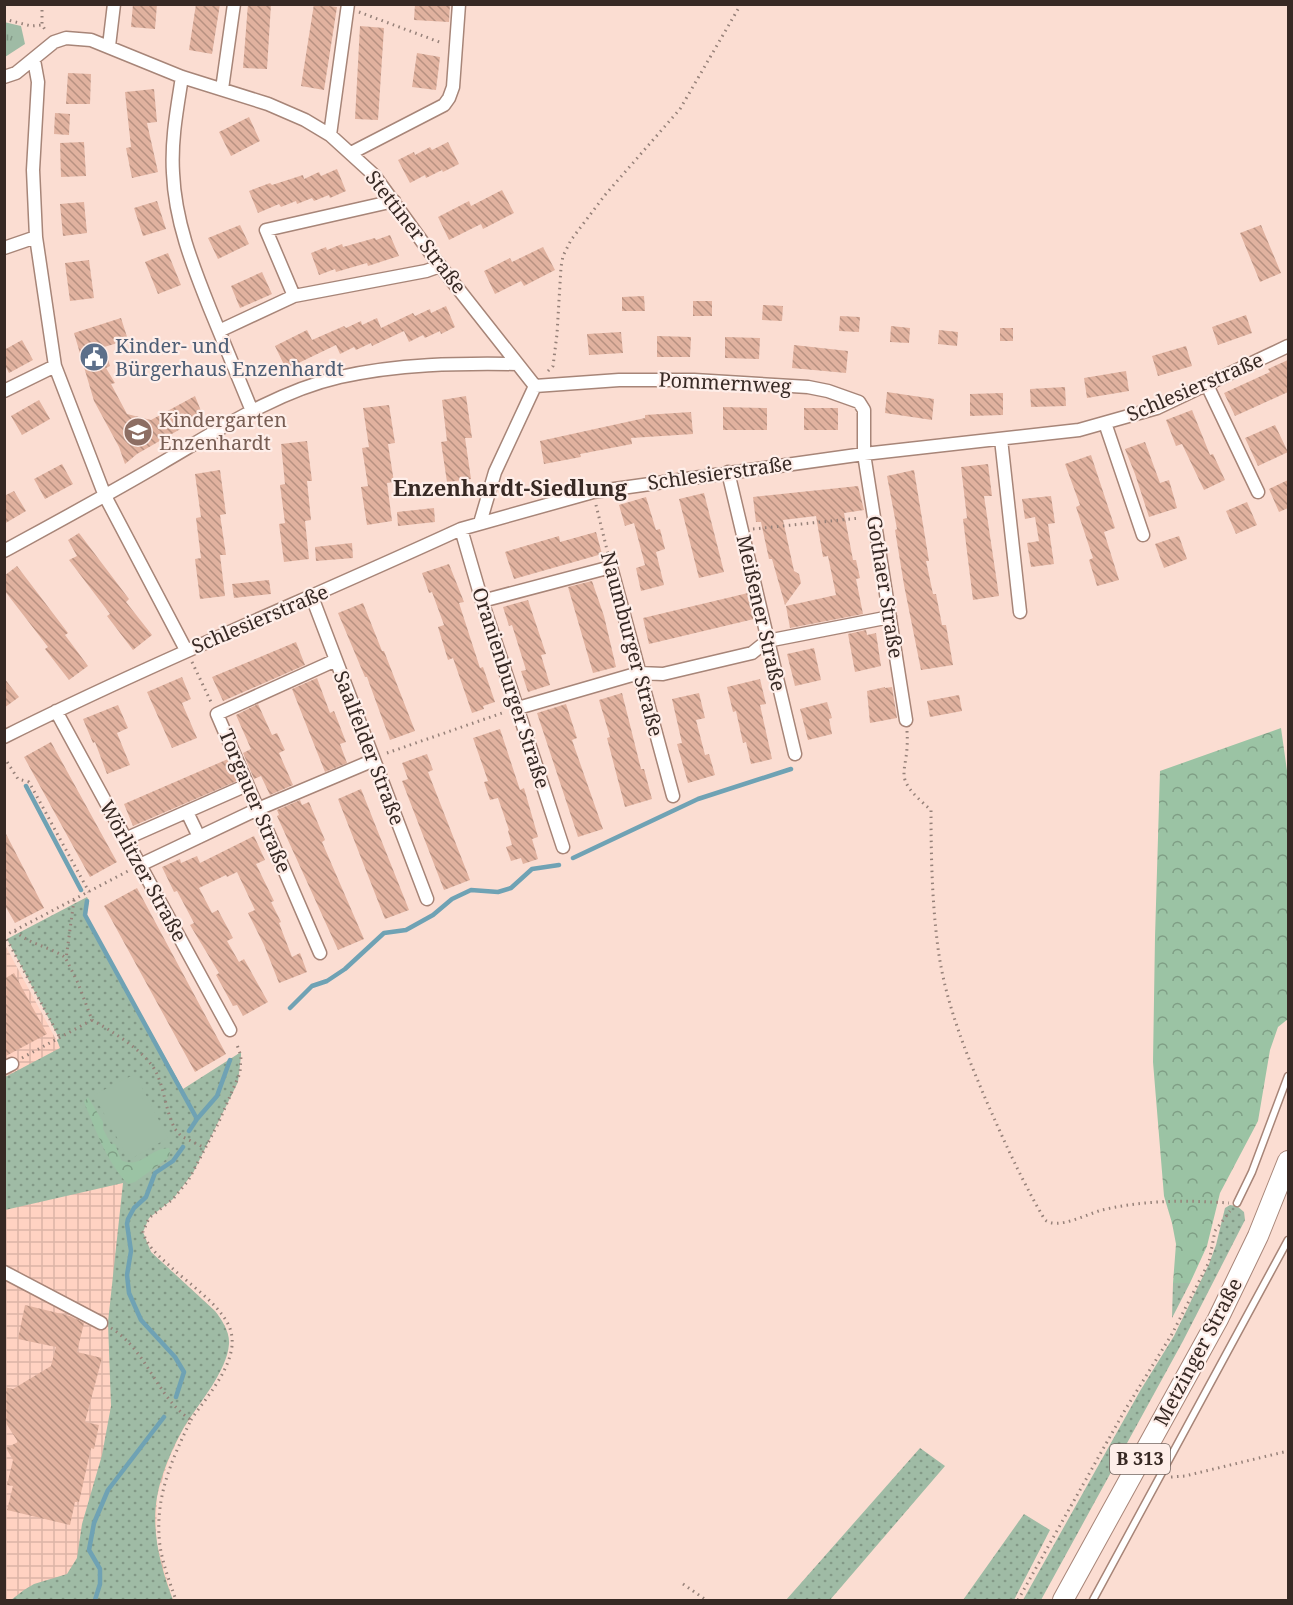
<svg xmlns="http://www.w3.org/2000/svg" width="1293" height="1605" font-family="'Noto Serif',serif">
	<defs>
		<pattern id="industrial-grid" width="8" height="8" patternUnits="userSpaceOnUse" patternTransform="scale(1.5)"><rect width="8" height="8" fill="#ffd2c2"/><path d="M0 4h8M4 0v8" fill="none" stroke="#dbb4a7"/></pattern>
		<pattern id="grass-dots" width="8" height="8" patternUnits="userSpaceOnUse" patternTransform="scale(1.5)"><rect width="8" height="8" fill="#9fbba5"/><path d="M2 2h.1M6 6h.1" fill="none" stroke="#829886" stroke-width="1.8" stroke-linecap="round"/></pattern>
		<pattern id="forest-crowns" width="20" height="18" patternUnits="userSpaceOnUse" patternTransform="scale(1.5)"><rect width="20" height="18" fill="#9bc3a4"/><path d="M2 6a3 3 0 1 1 6 0M12 15a3 3 0 1 1 6 0" fill="none" stroke="#7f9e85"/></pattern>
		<pattern id="park-tufts" width="24" height="20" patternUnits="userSpaceOnUse" patternTransform="scale(1.5)"><rect width="24" height="20" fill="#9fbba5"/><path d="M3 7l-1-3M5 7V3M7 7l1-3M15 17l-1-3M17 17v-4M19 17l1-3" fill="none" stroke="#829886"/></pattern>
		<pattern id="building-back-hatch" width="6" height="6" patternUnits="userSpaceOnUse" patternTransform="scale(1.5)"><rect width="6" height="6" fill="#e1b29f"/><path d="M-1 5l2 2M0 0l6 6M5-1l2 2" fill="none" stroke="#b79181"/></pattern>
	</defs>
	<rect width="100%" height="100%" fill="#fbddd2"/>
	<!-- industrial -->
	<path fill="url(#industrial-grid)" d="M4,943L59,1045L124,1182L142,1239L151,1252L215,1311L225,1326L228,1335L226,1356L221,1369L182,1431L170,1456L157,1496L156,1541L173,1600H5Z"/>
	<!-- grass -->
	<path fill="url(#grass-dots)" d="M87,897L89,901L86,916L183,1089L241,1052V1056L238,1082L193,1173L173,1199L149,1218L143,1232L151,1252L215,1311C222,1320 230,1332 229,1344C227,1372 198,1404 183,1429C172,1449 161,1474 157,1497C151,1532 161,1568 173,1600H11L24,1590L34,1584L67,1574L77,1558L82,1524L102,1455L111,1406L108,1322L123,1183L5,1210V1077L60,1048L57,1040L59,1038L7,939Z
		M1230,1205L1237,1206L1244,1212L1245,1220L1183,1341L1041,1600H1023L1140,1391L1174,1336L1209,1264L1216,1245L1225,1208Z
		M1173,1283H1190L1172,1318Z
		M920,1448L945,1466L830,1600H786Z
		M1024,1514L1050,1530L1014,1600H963Z"/>
	<!-- forest -->
	<path fill="url(#forest-crowns)" d="M1281,728L1288,778V1019L1278,1027L1270,1050L1258,1121L1220,1193L1207,1246L1190,1283H1173L1176,1244L1172,1223L1164,1196L1153,1062L1155,937L1160,771Z
		M88,1097L103,1122V1129L111,1144H115L121,1160C140,1170 150,1148 169,1148L170,1152L168,1158L135,1182L128,1184C107,1163 96,1130 84,1102Z"/>
	<!-- park -->
	<path fill="url(#park-tufts)" d="M4,22L21,26L25,44L5,57Z"/>
	<!-- pitch -->
	<path fill="#9fbba5" d="M135,1074L168,1138L129,1160L94,1095Z"/>
	<g fill="none" stroke-linecap="round" stroke-linejoin="round">
		<!-- stream -->
		<path stroke="#6fa2b4" stroke-width="4.5" d="M26,786L81,890
			M573,858L698,799L791,769
			M87,901L85,915L197,1119L189,1131
			M290,1008L312,986L327,981L345,969L384,933L406,930L433,915L452,899L471,890L498,892L511,888L532,869L559,865
			M197,1119L217,1096L230,1060
			M176,1397L184,1372L175,1357L141,1320L129,1293L127,1275L131,1251L127,1224L128,1219L134,1208L146,1197L155,1173L173,1161L183,1147
			M95,1600L100,1584V1569L89,1550L94,1523L108,1490L164,1417"/>
	</g>
	<!-- building -->
	<path fill="url(#building-back-hatch)" d="M133,4H157L155,29L131,27Z
		M196,4H220L212,54L189,50Z
		M248,4H271L267,69L243,68Z
		M314,4L337,7L324,90L301,86Z
		M415,4H450L449,22L414,20Z
		M360,26L384,28L378,120L355,119Z
		M417,53L440,57L436,90L412,87Z
		M68,73L91,74L90,104H66Z
		M154,89L157,122L147,123L158,172L132,178L126,148L131,147L125,92Z
		M55,113L70,114L69,135L54,134Z
		M249,117L260,141L231,156L219,132Z
		M84,142L86,176L61,177L60,143Z
		M448,142L459,164L443,172L442,170L426,178L425,175L410,183L398,160L414,152L415,155L430,147L432,150Z
		M337,169L346,191L330,198L329,195L314,201L312,198L297,204L296,201L281,207L279,204L258,213L249,191L270,183L272,185L303,175L304,179L319,172L321,176Z
		M502,190L514,213L483,229L481,224L449,240L438,217L469,201L471,206Z
		M157,201L166,229L143,236L134,208Z
		M84,202L87,233L63,236L60,204Z
		M240,225L249,244L218,259L208,238Z
		M1261,225L1281,273L1260,282L1240,233Z
		M390,235L399,256L368,266L367,263L336,272L335,269L319,275L311,253L326,247L327,250L342,244L343,247L375,238L376,240Z
		M543,247L555,270L524,286L521,281L495,294L484,271L510,258L512,262Z
		M168,253L181,285L158,294L145,262Z
		M89,260L94,298L70,301L65,263Z
		M262,272L272,294L240,308L231,286Z
		M644,296L645,311H622V297Z
		M693,301H712V316H693Z
		M763,305L783,306L782,321L762,320Z
		M446,306L455,327L441,334L440,331L425,338L423,335L409,342L404,331L372,346L371,343L356,350L354,347L340,354L336,345L286,369L275,346L307,330L312,340L344,326L346,328L361,321L362,325L377,318L381,328L413,313L415,316L430,309L431,313Z
		M1246,315L1252,333L1218,345L1212,327Z
		M840,316L860,317L859,332L839,331Z
		M121,318L128,340L104,347L110,366L106,368L115,383L111,384L127,414L151,420L195,396L203,416L137,454L125,464L119,447L94,401L74,333Z
		M891,326L910,328L909,343L890,342Z
		M1000,328H1013V341H1000Z
		M939,330L958,332L957,346L938,344Z
		M621,332L623,353L589,355L587,334Z
		M657,336L691,337L690,357H657Z
		M725,337L760,338L759,359L725,358Z
		M22,340L33,360L9,373L4,363V350Z
		M794,345L848,351L846,373L792,368Z
		M1186,346L1192,366L1158,376L1152,356Z
		M1288,360V392L1235,416L1224,393L1270,372L1268,369Z
		M1126,371L1129,391L1087,398L1084,378Z
		M1065,387L1066,406L1031,407L1030,389Z
		M887,392L934,399L932,420L885,413Z
		M1003,393V415L970,416V394Z
		M466,396L472,438H465L471,479L447,482L441,442L447,441L442,400Z
		M39,400L50,419L22,435L11,416Z
		M389,405L395,443L388,444L394,482L387,483L392,521L367,525L361,487L368,486L362,448L369,447L363,408Z
		M723,407L767,408V430H723Z
		M804,408H838V430H804Z
		M1192,410L1210,455L1213,454L1225,480L1204,490L1182,444L1176,446L1166,420Z
		M691,412L693,434L631,438L632,444L580,454L581,457L544,464L540,441L645,418V415Z
		M1275,425L1288,452L1258,466L1245,438Z
		M307,441L312,481H307L311,520L305,521L309,559L284,562L279,524L285,523L280,485L285,484L281,444Z
		M1145,442L1160,483L1169,480L1177,508L1149,517L1135,474L1125,449Z
		M1091,455L1115,528L1104,532L1119,580L1097,586L1089,560L1093,558L1076,507L1080,505L1065,464Z
		M62,464L73,484L45,499L34,479Z
		M988,464L992,496H984L999,596L973,600L963,519L967,518L961,467Z
		M220,470L226,514L220,515L226,555H220L225,596L200,599L195,559L201,558L196,518L201,517L195,474Z
		M914,470L929,561H926L933,594H936L942,625H946L953,665L921,670L904,585L895,530L897,529L887,476Z
		M1288,480V508L1279,512L1269,489Z
		M858,486L864,510L844,513L853,560H856L860,578L856,579L863,614L790,628L786,606L836,595L828,556L823,557L816,516L783,520L794,571L799,574L801,583L785,605L772,559H769L761,522H756L753,497Z
		M14,491L26,511L4,524V496Z
		M704,493L724,572L699,578L679,499Z
		M1051,496L1055,523L1048,524L1054,564L1031,567L1027,543L1039,541L1035,517L1025,519L1022,499Z
		M646,497L656,530L660,529L665,549L656,552L664,585L641,591L636,568L645,565L634,523L625,526L619,505Z
		M1247,502L1257,525L1236,534L1226,511Z
		M434,508L435,522L398,526L397,512Z
		M596,532L602,554L514,579L505,552L559,536L560,542Z
		M79,533L129,599L126,602L152,635L133,650L107,616L110,614L69,560L77,556L68,540Z
		M1179,536L1187,559L1164,568L1155,544Z
		M352,543L353,558L316,561L315,547Z
		M449,564L464,602L459,603L480,668L483,667L495,702L483,706L484,709L472,713L453,658L448,660L438,627L444,625L432,592L429,593L422,573Z
		M17,566L68,633L65,635L88,666L69,680L45,649L48,647L4,590V576Z
		M269,580L271,594L234,598L232,584Z
		M592,581L604,616L616,667L593,673L568,587Z
		M748,593L754,619L649,644L643,618Z
		M528,600L546,654L541,655L550,685L528,692L521,671L526,670L512,625L509,626L503,607Z
		M363,603L382,651H384L415,731L390,740L367,677H365L338,613Z
		M866,630L867,635L876,633L881,666L855,672L848,634Z
		M296,642L305,665L223,701L212,677Z
		M814,648L821,680L795,686L787,654Z
		M182,677L191,699L182,703L197,738L172,748L147,692Z
		M4,678L19,697L4,708Z
		M317,678L330,713L334,711L346,742L340,744L347,763L325,772L292,689Z
		M760,679L766,704L760,705L772,759L751,764L746,742L743,743L736,711L733,712L727,687Z
		M885,687V688L892,687L897,718L870,723L867,691Z
		M622,693L641,769H644L652,799L625,807L607,738L610,737L599,700Z
		M699,693L705,718L696,720L705,755L709,754L715,775L688,783L677,744L682,743L672,699Z
		M959,695L962,711L930,717L927,701Z
		M827,702L832,718L829,719L832,734L808,740L800,709Z
		M258,704L272,735L277,733L285,750L279,753L293,785L270,795L261,776L254,779L243,753L251,749L236,715Z
		M566,704L577,738L572,740L603,829L578,837L537,713Z
		M118,705L128,728L117,733L130,765L107,774L95,742L93,743L83,719Z
		M500,729L520,790L524,788L538,837L532,839L538,859L523,864L521,858L511,861L506,847L512,845L508,831L509,830L498,798L490,800L484,782L488,781L473,738Z
		M51,742L117,862L90,877L24,757Z
		M427,754L433,770L428,772L470,880L444,890L402,781L408,779L402,763Z
		M228,759L237,781L133,826L124,804Z
		M361,789L409,910L385,919L338,799Z
		M300,800L302,805L309,802L325,840L322,842L364,939L338,950L277,816L279,815L277,810Z
		M4,830L44,908L15,923L4,904Z
		M254,836L265,860L256,864L274,901L271,902L281,922L279,923L292,957L300,953L307,972L279,983L264,945L248,913L255,910L237,872L227,877L226,875L199,888L212,913L218,910L233,938L227,941L239,962L244,959L268,1002L243,1016L237,1005L233,1006L216,975L219,973L190,925L194,923L177,891L174,892L162,867L180,859L181,863L197,856L200,863Z
		M137,888L226,1054L195,1072L104,906Z
		M14,973L47,1034L4,1057V979Z
		M25,1305L70,1316L84,1323L77,1352L102,1358L85,1422L99,1425L94,1449L91,1448L79,1502H75L70,1525L7,1510L13,1486L7,1485L13,1460L6,1448L18,1442L4,1420V1387L13,1389L51,1366L56,1347L18,1339Z"/>
	<g fill="none" stroke-linecap="round" stroke-linejoin="round">
		<!-- service casing -->
		<g stroke="#a78578" stroke-width="9">
			<path id="service" d="M1237,1203L1252,1172L1288,1076
				M1093,1600L1288,1240"/>
		</g>
		<!-- minor casing -->
		<g stroke="#a78578" stroke-width="15">
			<path id="minor" d="M109,46L114,4
				M34,60L38,82L33,170L36,237L55,366L105,496L186,650
				M4,77L16,73L54,42L66,38L91,40L182,77L268,104L305,120L330,135L374,175L434,258L535,386L495,472L480,523
				M182,77C177,109 171,140 173,173C175,221 192,264 210,309C224,343 238,377 252,411
				M222,89L234,4
				M330,135L348,4
				M351,153L444,105L449,98L453,87L459,4
				M4,248L36,237
				M294,296L426,271L440,266
				M219,331L294,296L266,230L394,201
				M1207,385L1258,492
				M535,386L619,380H694L808,387L828,391L859,402L864,410V454L906,720
				M4,391L55,366
				M1105,423L1143,535
				M1001,439L1020,612
				M728,472L795,754
				M461,529L482,601L563,847
				M4,551C57,522 109,494 160,464C217,431 275,392 340,377C398,364 458,363 517,364
				M312,597L427,899
				M482,601L611,567L673,796
				M518,708L639,673L663,674L752,653L767,641L890,617
				M56,711L230,1030
				M4,737C154,662 309,599 461,529L593,492L864,454L1079,430L1157,408L1288,346
				M187,812L199,837
				M125,839L247,785
				M140,865L258,809L374,760
				M320,953L217,714L336,660
				M4,1068L12,1064
				M4,1272L101,1323"/>
		</g>
		<!-- primary casing -->
		<g stroke="#a78578" stroke-width="22">
			<path id="primary" d="M1063,1600L1218,1319L1258,1236L1288,1161"/>
		</g>
		<!-- path -->
		<path stroke="#968179" stroke-width="3" stroke-dasharray="1.5 4.5" stroke-linecap="butt" d="M42,4V25L46,31
			M359,12L442,43
			M4,19L31,26L42,25
			M548,371L553,366L557,334L561,267L563,256L571,240L605,195L680,109L741,4
			M596,505L608,554
			M753,529L860,518
			M192,662L211,702
			M907,731C910,777 888,773 931,810C931,856 932,902 938,948C945,1001 965,1051 986,1100C1004,1141 1022,1181 1045,1220C1058,1230 1087,1214 1102,1210C1144,1200 1187,1200 1229,1203
			M387,753L505,712
			M4,757L18,779L29,782L89,892
			M15,931C30,945 49,946 66,958
			M4,934L60,1038
			M4,936L130,870
			M92,1020C112,1031 148,1053 157,1074C165,1092 166,1112 175,1129L181,1136L205,1148
			M22,1058L92,1020L78,983L66,959L74,900
			M111,1328C148,1351 156,1397 191,1420C171,1461 154,1499 160,1546C163,1565 170,1583 176,1600
			M191,1420C208,1394 246,1355 227,1322C214,1300 189,1284 171,1267C160,1257 147,1247 143,1232L149,1218L173,1199L188,1181L218,1124L240,1073L241,1056L236,1042
			M1171,1477L1185,1476L1288,1451
			M683,1584L706,1600
			M1018,1600L1125,1410L1172,1334L1209,1262L1215,1231L1230,1211"/>
		<!-- service -->
		<use href="#service" stroke="#fff" stroke-width="6"/>
		<!-- minor -->
		<use href="#minor" stroke="#fff" stroke-width="12"/>
		<!-- primary -->
		<use href="#primary" stroke="#fff" stroke-width="20"/>
	</g>
	<!-- icons -->
	<defs>
		<g id="civic-disc" transform="scale(1.5)"><circle r="9.5" fill="#5c6f8a" stroke="#feeee9"/><path d="M-.6-6.5H3V-4.5H.6V-3L4-1V1h2V6H-6V1h2V-1L-.6-3ZM-1.2 2.5V6h2.4V2.5Z" fill="#fff"/></g>
		<g id="school-disc" transform="scale(1.5)"><circle r="9.5" fill="#8d6e63" stroke="#feeee9"/><path d="M0-5L7-2L0 1L-7-2ZM-4 1L0 2.5L4 1V4Q0 6-4 4Z" fill="#fff"/></g>
	</defs>
	<g fill-rule="evenodd">
		<use href="#civic-disc" x="94" y="357"/>
		<use href="#school-disc" x="138" y="432"/>
	</g>
	<g text-anchor="middle" stroke-width="4.5" stroke-linejoin="round" paint-order="stroke">
		<!-- shield labels -->
		<rect fill="#feeee9" stroke="#73645f" stroke-width="1.5" x="1110" y="1444" width="60" height="30" rx="4.5"/>
		<g font-size="18" font-weight="bold" fill="#372924">
			<text x="1140" y="1465">B 313</text>
		</g>
		<!-- street labels -->
		<g font-size="20" fill="#372924" stroke="#feeee9">
			<text transform="translate(416 232) rotate(52)" y="7">Stettiner Straße</text>
			<text transform="translate(725 383) rotate(3)" y="7">Pommernweg</text>
			<text transform="translate(1195 387) rotate(-23)" y="7">Schlesierstraße</text>
			<text transform="translate(720 473) rotate(-8)" y="7">Schlesierstraße</text>
			<text transform="translate(885 587) rotate(81)" y="7">Gothaer Straße</text>
			<text transform="translate(761 613) rotate(77)" y="7">Meißener Straße</text>
			<text transform="translate(260 619) rotate(-23)" y="7">Schlesierstraße</text>
			<text transform="translate(632 644) rotate(75)" y="7">Naumburger Straße</text>
			<text transform="translate(511 688) rotate(72)" y="7">Oranienburger Straße</text>
			<text transform="translate(369 748) rotate(69)" y="7">Saalfelder Straße</text>
			<text transform="translate(255 801) rotate(67)" y="7">Torgauer Straße</text>
			<text transform="translate(143 871) rotate(61)" y="7">Wörlitzer Straße</text>
			<text transform="translate(1198 1352) rotate(-62)" y="7">Metzinger Straße</text>
		</g>
		<!-- service labels -->
		<g font-size="20" fill="#4e5e75" stroke="#feeee9" text-anchor="start">
			<text x="115" y="353">Kinder- und<tspan x="115" dy="23">Bürgerhaus Enzenhardt</tspan></text>
		</g>
		<!-- education labels -->
		<g font-size="20" fill="#785e54" stroke="#feeee9" text-anchor="start">
			<text x="159" y="427">Kindergarten<tspan x="159" dy="23">Enzenhardt</tspan></text>
		</g>
		<!-- quarter labels -->
		<g font-size="22" font-weight="bold" fill="#372924" stroke="#feeee9">
			<text x="510" y="496">Enzenhardt-Siedlung</text>
		</g>
	</g>
	<!-- border -->
	<rect width="1293" height="1605" fill="none" stroke="#372924" stroke-width="12"/>
</svg>
